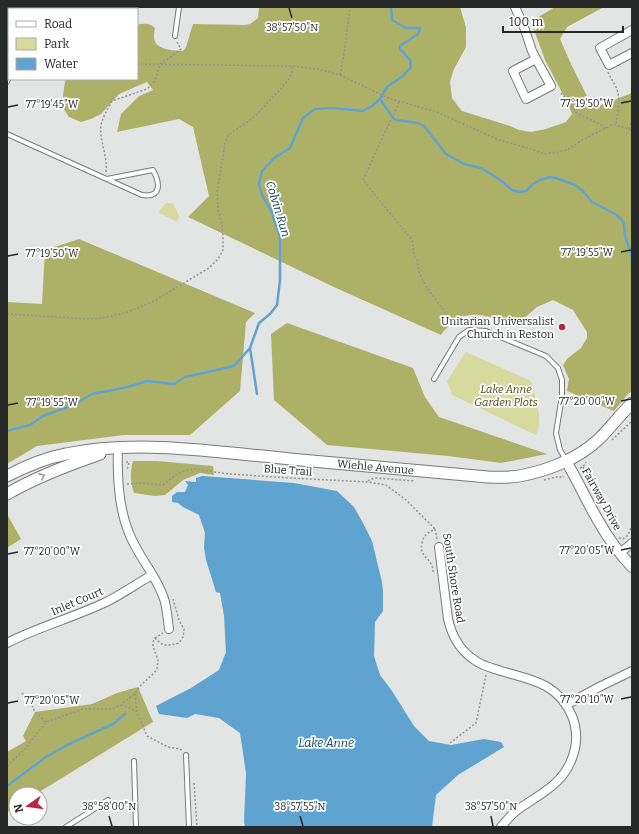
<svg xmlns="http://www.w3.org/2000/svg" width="639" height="834" font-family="Bitter,serif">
	<rect width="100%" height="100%" fill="#e2e5e4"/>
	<!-- green -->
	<path fill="#d6da9c" d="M166,203H173L179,216L177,222L159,213L160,210Z
		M466,352L531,381C535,398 544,418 536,435L452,395L447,381Z"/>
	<!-- forest -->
	<path fill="#adb168" d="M259,7H460L466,27V47L454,69L450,82L452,98L462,111L510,126L519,130L531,132L546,129L566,122L572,114L567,102L545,60L533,27L540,16L555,7H604L567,27L560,39L571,64L589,100L596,107L632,93V391L627,395L614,411L567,391L569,379L563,365L568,358L581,348L587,338V332L573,310L553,300L537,307L515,326C495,318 470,307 452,323C448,327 444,330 441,335L336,288L188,217L209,196L193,127L179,119L117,132L121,114L139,96L153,90L147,82L119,94L101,114L91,119L81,122L69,117L63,108V95L65,82L67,79H137V25C144,23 150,23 155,28C154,31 154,35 154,38C156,51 174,50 183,51L186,47L193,24L245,25L250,24L258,18Z
		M79,239L255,313L246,322L240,391L190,435H124L37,446L7,464V302L42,304L45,250Z
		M287,323L413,368L425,397L439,417L547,454L501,463L448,456L327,445L274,400L271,334Z
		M133,461H157L213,466L214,475L200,473L183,480L165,495L155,496L134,493C130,480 130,474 133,461Z
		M7,514L21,539L7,548Z
		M138,687L153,722L36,794H16V807L7,812V752L26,741L23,736L35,712L92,704L117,693Z"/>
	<!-- water -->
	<path fill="#5fa4d0" d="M202,476L294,483L337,491L354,507L363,523L372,541L382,582L383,592V611L375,622L374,656L380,675L392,691L414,726L429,741L451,745L484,739L501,742L504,747L458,775L436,795L432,827H245L244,822L246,773L240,733L219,718L195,714L187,718L159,714L156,706L191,688L219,670L226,652L224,616L220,593L216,592L206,560L204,548L205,533L199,515L183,507L178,503L172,502V496L177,492H185L188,485L185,481L196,482V478Z"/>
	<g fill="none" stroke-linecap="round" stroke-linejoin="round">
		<!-- stream -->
		<path stroke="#5fa4d0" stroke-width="2.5" d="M380,99L394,119L397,120L418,123L424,126L446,154L464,164L481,168L499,179L512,190L519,192L526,191L533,184L540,180L550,177L556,178L575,185L583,191L592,202L615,214L621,219L624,224L625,236L632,257V269
			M257,394L250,348L259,323L270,314L277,305L280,280V236L271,210L262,195L259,184L262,171L274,158L290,148L303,118L315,109L332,108L363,111L372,106L380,99L387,87L403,76L411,67L410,60L400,49V46L418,34L420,28H406L392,20L391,7
			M7,431L30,425L43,416L73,405L92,394L128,387L147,381L174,384L185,377L234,366L250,348
			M7,786L46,757L67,745L113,724L125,714"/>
		<!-- service casing -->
		<g stroke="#777a79" stroke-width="6">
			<path id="service" d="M92,7L96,9
				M127,9L129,7
				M175,36L179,7
				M7,56H9
				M7,82L9,77
				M7,134L142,195C162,198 160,183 153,170L107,179
				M434,379L459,337L469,330L486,331L546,356L558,368L562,380V396L556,433L560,450L566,460
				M186,755L189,827
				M134,761L136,827
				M66,827L108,800"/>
		</g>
		<!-- minor casing -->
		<g stroke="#777a79" stroke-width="10">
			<path id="minor" d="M515,7L524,27L532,51L536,59
				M13,9L14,7
				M7,24L9,19
				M632,30L600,48L609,65L632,53
				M536,59L551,86L526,99L513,71Z
				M118,448C117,475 119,509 129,533C138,557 158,577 165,602C167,611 168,620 169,629
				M439,547L448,619C452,637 460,651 476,661C483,666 492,668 501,671C532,680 558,683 572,716C578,731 577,747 571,761C561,786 536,796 516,811C510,816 506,821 501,827
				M620,553L632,543
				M7,643C38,627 72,618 104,603C121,595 136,584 152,575
				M566,705L601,686L632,671"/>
		</g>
		<!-- tertiary casing -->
		<g stroke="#777a79" stroke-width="12">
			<path id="tertiary" d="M566,461C578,481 587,502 599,522C608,538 619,553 632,567"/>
		</g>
		<!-- secondary casing -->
		<g stroke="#777a79" stroke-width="13">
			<g id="secondary">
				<path id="s1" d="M7,476C26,466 45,458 66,454C136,439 219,452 290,459C356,465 422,471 488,477C499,477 509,478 519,476C547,471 578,459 599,439C610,428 620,415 632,403"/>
				<path d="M7,494C36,477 68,465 100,454"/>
			</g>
		</g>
		<!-- path -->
		<path stroke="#919493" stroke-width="1.5" stroke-dasharray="2 2" stroke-linecap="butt" d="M137,64L292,66L318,69L340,75L388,98L437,112L499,140L531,149L544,154L558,152L567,150L582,140L612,125H616L632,130
			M608,72C611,79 616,85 618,93C620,103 617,115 616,125
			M340,75L344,54L350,7
			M561,93L578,114L600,124L606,128
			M399,102L394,115L391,119L363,180L412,240L414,256L417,260L419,272L425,285L455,326
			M629,129L632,120
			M106,172C108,156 99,141 101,125C103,116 108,109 112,101L147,89L155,81L160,64L175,54L181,49L177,42
			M7,314L89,319L103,318L128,312L154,301L209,268L218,259L223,250V237L222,224L218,210L217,192L225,144L228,135L253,118L279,91L289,79L292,72V67
			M612,440L632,421
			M126,462H129L127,470
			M583,467L587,478L593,491
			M580,468L583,467L586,462
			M544,480L556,477H563L564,476
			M368,481L371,479L376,478L415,481
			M127,484L140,483L163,485L173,477L180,473L187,470L194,469L229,474L290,478L368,482L386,485L406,500L435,529
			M435,529L437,539
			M619,538L623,539L628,535L632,525
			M433,572C433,570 433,568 432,566C428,556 419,556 422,543C424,534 428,533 435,529
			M155,638C163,647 168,646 179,643L183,637L184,629L179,620L173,599
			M155,638L163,633
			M22,693L30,701L35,712L46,722
			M135,694L137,712L147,736L168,747L180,749L183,751
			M121,705L131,708L136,712
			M450,743L476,723L486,675
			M7,766L25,749L46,722L83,709H112L121,705L135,693L141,685L154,673L157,669L158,660L153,646V642L155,638
			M194,783L197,827"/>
		<!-- service -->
		<use href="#service" stroke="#fff" stroke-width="4"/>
		<!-- minor -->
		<use href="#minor" stroke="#fff" stroke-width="8"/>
		<!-- tertiary -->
		<use href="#tertiary" stroke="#fff" stroke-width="10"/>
		<!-- secondary -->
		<use href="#secondary" stroke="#fff" stroke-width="11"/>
	</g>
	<!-- one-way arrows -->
	<defs><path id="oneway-chevron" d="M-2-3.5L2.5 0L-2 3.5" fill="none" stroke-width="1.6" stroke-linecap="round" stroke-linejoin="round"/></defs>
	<use stroke="#9e9e9e" href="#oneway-chevron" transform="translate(42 476) rotate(-25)"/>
	<!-- ticks -->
	<path fill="none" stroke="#272828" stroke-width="1.5" d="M289,8L292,18M621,103L631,101M8,107L18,105M621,252L631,250M8,256L18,254M621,401L631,399M8,405L18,403M621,550L631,548M8,554L18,552M621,699L631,697M8,703L18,701M109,816L112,826M300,816L303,826M491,816L493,826"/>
	<!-- markers -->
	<circle fill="#b82645" stroke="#fff" stroke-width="1.5" cx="562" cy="327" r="4"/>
	<g text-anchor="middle" stroke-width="3.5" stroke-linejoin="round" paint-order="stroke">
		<!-- poi labels -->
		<g font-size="11" fill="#272828" stroke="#fff" text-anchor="end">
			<text x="554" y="325">Unitarian Universalist<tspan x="554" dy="13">Church in Reston</tspan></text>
		</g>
		<!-- park labels -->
		<g font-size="11" font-style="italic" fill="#484911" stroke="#fff">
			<text x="506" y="393">Lake Anne<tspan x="506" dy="13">Garden Plots</tspan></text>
		</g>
		<!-- street labels -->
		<g font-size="11" fill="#272828" stroke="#fff">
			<text dy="4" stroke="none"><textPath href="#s1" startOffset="374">Wiehle Avenue</textPath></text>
			<text transform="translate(288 470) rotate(4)" y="4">Blue Trail</text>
			<text transform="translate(602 499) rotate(61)" y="4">Fairway Drive</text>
			<text transform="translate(454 578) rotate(81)" y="4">South Shore Road</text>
			<text transform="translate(77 601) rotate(-23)" y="4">Inlet Court</text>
		</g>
		<!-- water labels -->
		<g font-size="12" font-style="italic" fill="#0d4563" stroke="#fff">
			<text transform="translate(278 209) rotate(73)" y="4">Colvin Run</text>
			<text x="326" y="747">Lake Anne</text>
		</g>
	</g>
	<g font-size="10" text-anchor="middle" fill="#272828" stroke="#fff" stroke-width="3.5" stroke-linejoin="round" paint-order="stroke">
		<text x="292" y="31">38°57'50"N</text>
		<text x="587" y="107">77°19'50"W</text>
		<text x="52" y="108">77°19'45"W</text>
		<text x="587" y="256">77°19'55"W</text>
		<text x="52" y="257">77°19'50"W</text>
		<text x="587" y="405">77°20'00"W</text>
		<text x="52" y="406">77°19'55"W</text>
		<text x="587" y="554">77°20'05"W</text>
		<text x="52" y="555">77°20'00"W</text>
		<text x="587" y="703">77°20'10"W</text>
		<text x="52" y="704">77°20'05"W</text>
		<text x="109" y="810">38°58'00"N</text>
		<text x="300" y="810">38°57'55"N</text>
		<text x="491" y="810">38°57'50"N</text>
	</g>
	<!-- border -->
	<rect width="639" height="834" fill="none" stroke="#272828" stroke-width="16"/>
	<!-- legend -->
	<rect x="8" y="8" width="130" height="72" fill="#ffffff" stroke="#a9a9a9"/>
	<rect x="16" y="21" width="20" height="6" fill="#ffffff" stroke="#a9a9a9"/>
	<text x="44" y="28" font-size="12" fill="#272828">Road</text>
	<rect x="16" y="38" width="20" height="12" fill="#d6da9c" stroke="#a9a9a9"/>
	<text x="44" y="48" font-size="12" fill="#272828">Park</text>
	<rect x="16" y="58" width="20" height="12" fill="#5fa4d0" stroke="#a9a9a9"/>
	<text x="44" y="68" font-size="12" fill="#272828">Water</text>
	<!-- north arrow -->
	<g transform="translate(28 806) rotate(256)"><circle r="19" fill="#ffffff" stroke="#a9a9a9"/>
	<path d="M0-3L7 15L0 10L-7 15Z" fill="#b82645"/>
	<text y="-6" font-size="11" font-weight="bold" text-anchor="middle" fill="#272828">N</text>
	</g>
	<!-- scale -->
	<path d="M503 26v6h120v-6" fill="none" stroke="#272828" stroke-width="2"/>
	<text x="509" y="26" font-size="12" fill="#272828" stroke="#ffffff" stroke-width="3" paint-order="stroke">100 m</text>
</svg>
